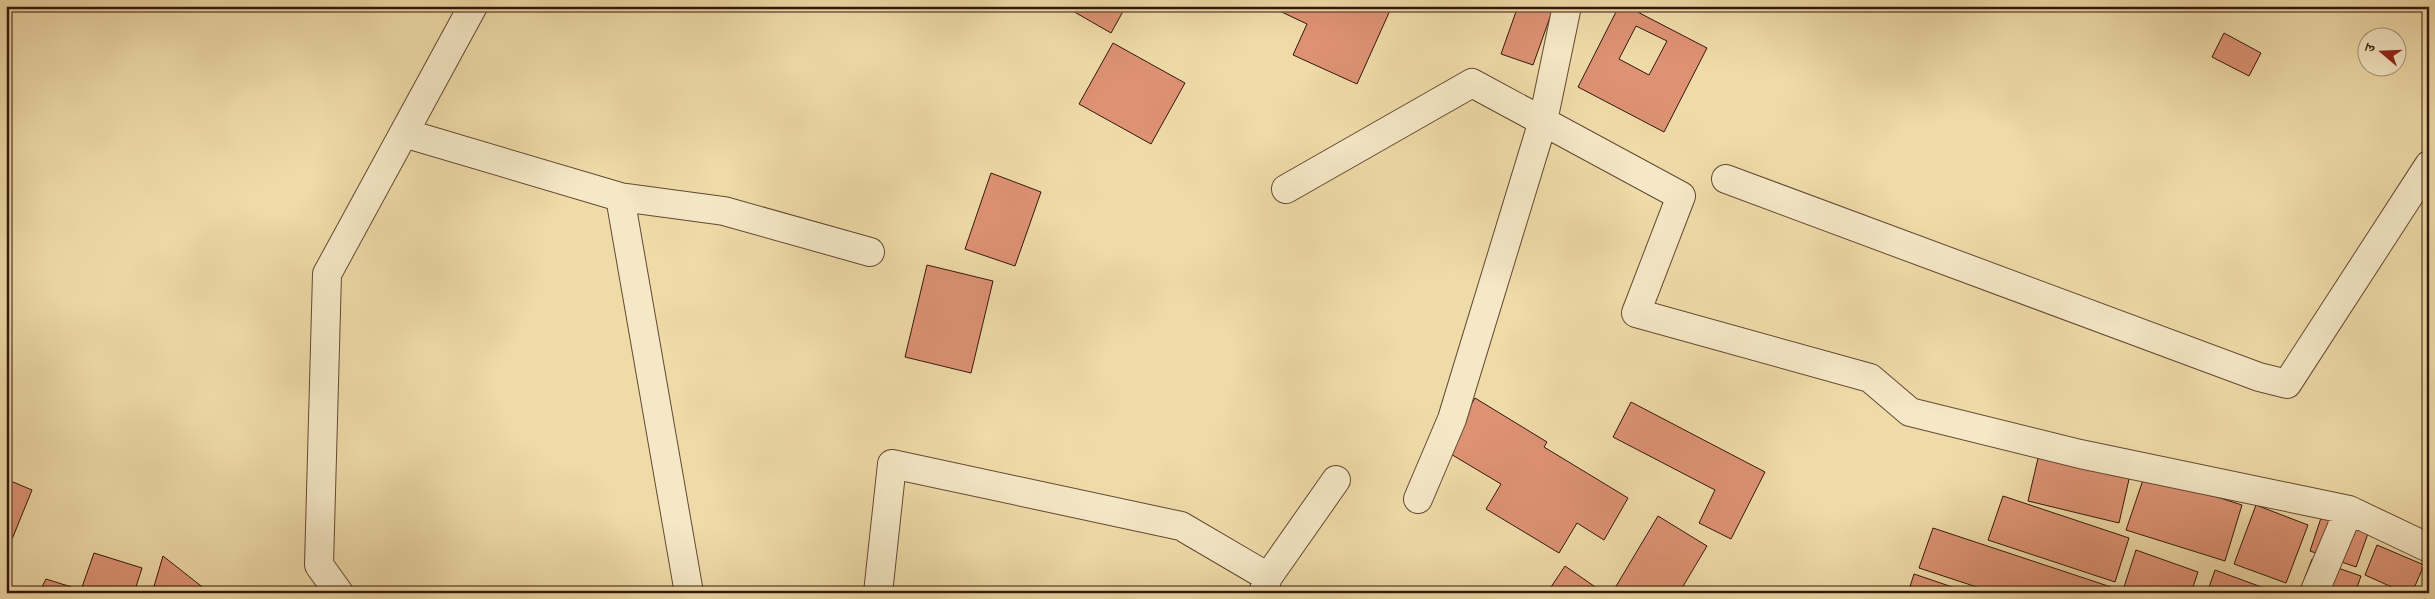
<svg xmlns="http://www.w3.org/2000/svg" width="2435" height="599" font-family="'Gentium Book Plus','Noto Serif Devanagari',serif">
	<rect width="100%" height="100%" fill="#efdba8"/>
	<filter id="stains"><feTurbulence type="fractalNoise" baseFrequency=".004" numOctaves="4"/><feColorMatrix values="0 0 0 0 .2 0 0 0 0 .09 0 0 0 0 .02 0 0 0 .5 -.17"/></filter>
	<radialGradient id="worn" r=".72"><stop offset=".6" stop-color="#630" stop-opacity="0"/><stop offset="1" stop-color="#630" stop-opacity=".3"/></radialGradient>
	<!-- building -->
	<path fill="#dd9273" stroke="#34170c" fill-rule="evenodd" d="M1064,6H1126L1111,33Z
		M1269,6H1392L1357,84L1293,55L1307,24Z
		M1518,6H1554L1533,65L1501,54Z
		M1619,6H1626L1707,48L1664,132L1578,87ZM1636,26L1667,41L1649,75L1619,59Z
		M2224,33L2261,53L2249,76L2212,57Z
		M1113,43L1185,83L1151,144L1079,104Z
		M991,173L1041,192L1015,266L965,249Z
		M927,265L993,281L971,373L905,357Z
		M1475,398L1547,442L1544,447L1628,498L1604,540L1577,523L1559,553L1486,509L1501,484L1444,450Z
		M1631,402L1765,472L1731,539L1699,523L1715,490L1613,437Z
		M2039,454L2130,475L2119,523L2028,501Z
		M2145,474L2242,505L2225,561L2126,530Z
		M6,479L32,490L6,554Z
		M2003,496L2129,538L2115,582L1988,540Z
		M2256,505L2308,525L2286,583L2234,564Z
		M2323,512L2370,528L2356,567L2310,551Z
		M1658,516L1707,546L1679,593H1612Z
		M1933,528L2111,587L2109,593H1995L1919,568Z
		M2377,545L2424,565L2412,593H2405L2365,575Z
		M2136,550L2198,572L2191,593H2122Z
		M94,553L142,568L134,593H39L46,579L81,590Z
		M163,556L210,593H152Z
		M2312,559L2361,576L2355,593H2299Z
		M1565,566L1604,593H1547Z
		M2215,570L2278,593H2207Z
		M1914,574L1970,593H1908Z"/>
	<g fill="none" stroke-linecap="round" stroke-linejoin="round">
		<!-- minor casing -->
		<g stroke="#634833" stroke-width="30">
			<path id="minor" d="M404,133L620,197L724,211L870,252
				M1726,179L2259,377L2287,384L2429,165
				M1286,189L1472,83L1681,196L1636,313L1870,378L1910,412L2080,454L2349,510L2429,548
				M620,197L689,593
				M1418,499L1452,419L1543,121L1567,6
				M339,593L319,565L327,274L473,6
				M878,593L892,464L1181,526L1268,577
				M1263,593L1268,577L1336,480
				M2314,593L2349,510"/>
		</g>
		<!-- minor -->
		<use href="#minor" stroke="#f5e8c6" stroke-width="28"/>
	</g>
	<!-- margin -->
	<rect width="2435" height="599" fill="none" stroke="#efdba8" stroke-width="25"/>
	<rect x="8" y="8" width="2420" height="584" fill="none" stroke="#34170c" stroke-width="2.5"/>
	<rect x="12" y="12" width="2410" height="574" fill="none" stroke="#34170c"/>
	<!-- north arrow -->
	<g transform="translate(2382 52) rotate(289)"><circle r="24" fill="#f5e8c6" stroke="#a8947c"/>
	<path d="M0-4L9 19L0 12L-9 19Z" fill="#8f2418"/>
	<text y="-8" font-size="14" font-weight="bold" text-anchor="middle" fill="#34170c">उ</text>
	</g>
	<rect width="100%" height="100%" filter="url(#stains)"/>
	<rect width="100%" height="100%" fill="url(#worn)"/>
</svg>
